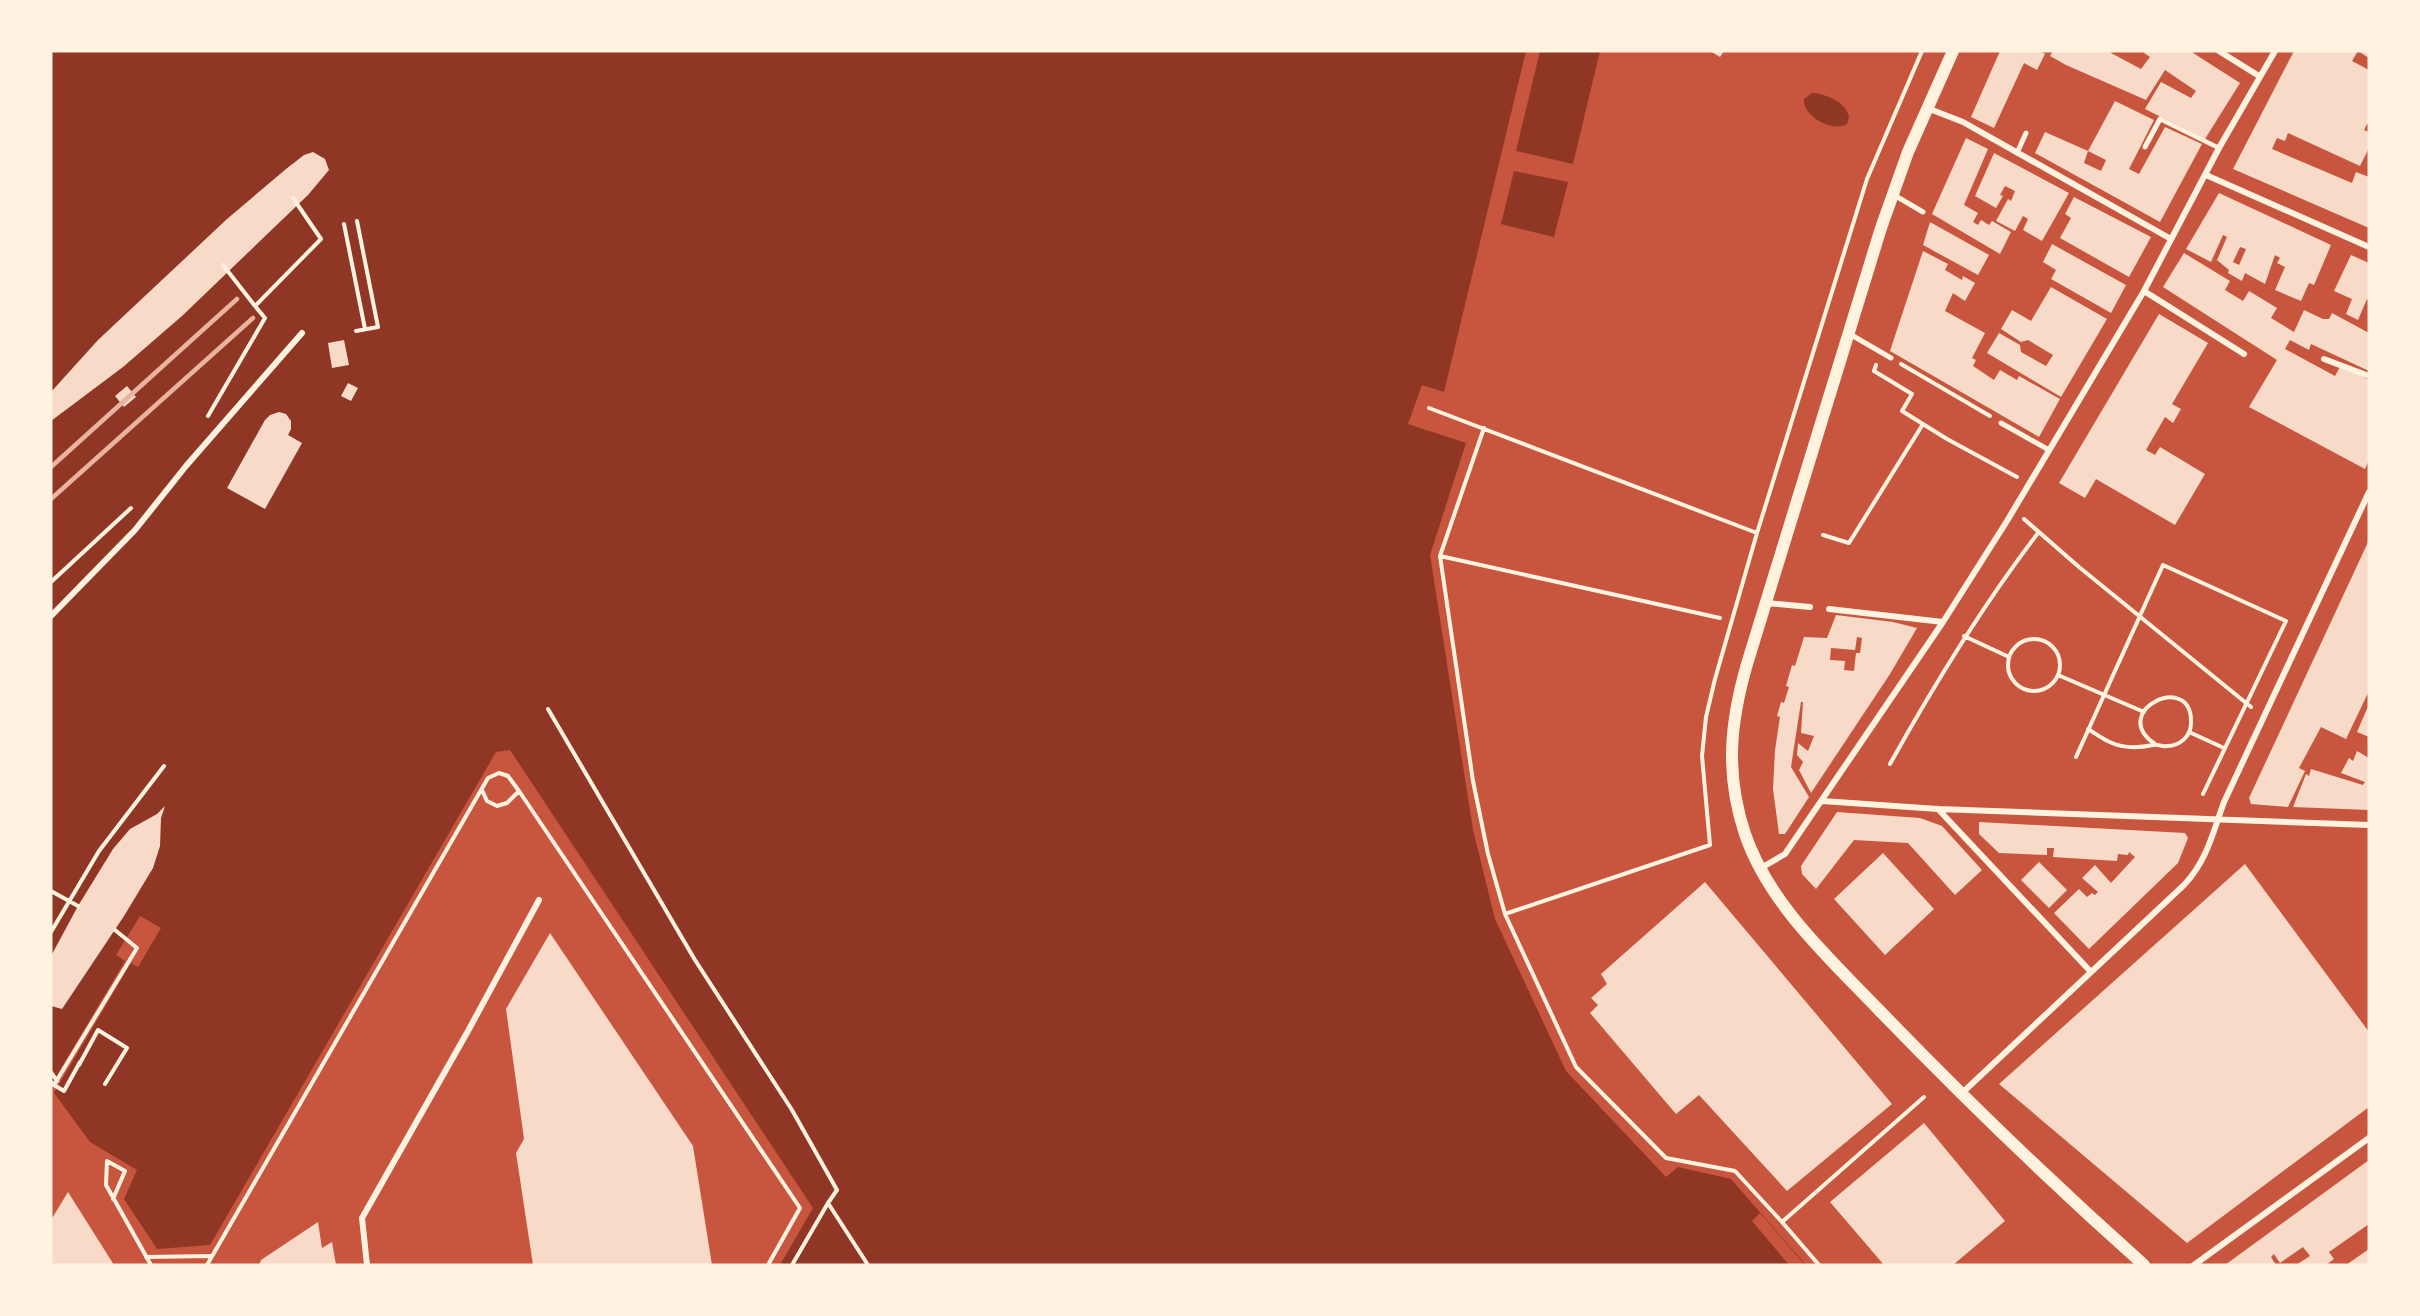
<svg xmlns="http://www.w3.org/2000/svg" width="2420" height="1316" font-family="Jost,sans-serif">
	<rect width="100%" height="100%" fill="#c8553d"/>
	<!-- water -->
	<path fill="#8f3625" d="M51,51H1526L1444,392L1422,385L1408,424L1466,443L1430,555L1473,830L1495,919L1566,1071L1666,1177L1678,1167L1731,1179L1806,1265H780L813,1208L510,750L496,752L210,1245L157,1249L124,1199L137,1170L90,1142L51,1089Z
		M1540,51H1600L1573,164L1516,151Z
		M1812,93C1826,94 1846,102 1849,117L1847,124C1833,133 1802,116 1804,99Z
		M1514,171L1568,182L1554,237L1501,224Z"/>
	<!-- pier -->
	<path fill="#c8553d" d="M140,916L161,928L138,967L131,963L52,1096L51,1085L125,961L116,955Z
		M1760,1213L1805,1265H1789L1752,1221Z"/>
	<!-- building -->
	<path fill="#f7dbc8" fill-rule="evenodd" d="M1710,51H1724L1720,57Z
		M2000,51H2040L2045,54L2037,70L2024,63L1994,128L1971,117Z
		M2053,51H2112L2111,53L2141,69L2150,57L2144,53L2145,51H2190L2240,83L2205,139L2145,109L2161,82L2191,98L2196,91L2165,70L2146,100L2066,65L2050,56Z
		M2294,51H2369V58L2358,51L2352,61L2369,70V125L2367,124L2364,130L2369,132V148L2360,166L2288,133L2285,141L2277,138L2272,149L2352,183L2356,172L2369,177V228L2233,169Z
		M2115,101L2154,120L2129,169L2139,174L2165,127L2202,144L2160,222L2035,153L2045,132L2088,151L2084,163L2101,171L2106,160L2088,151Z
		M1966,138L1988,149L1964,205L1978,213L1973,222L1978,225L1981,220L1989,225L1992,221L2011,232L2000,254L1932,214Z
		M313,152L325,159L329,170L308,195L182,316L123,367L51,421V392L98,340L227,219L286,169L304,155Z
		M1994,153L2069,193L2042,241L2023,230L2028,219L2023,216L2015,231L1996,221L2008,199L2011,201L2015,191L2005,186L2000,195L2003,196L1996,208L1975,196Z
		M2219,193L2331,245L2314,285L2309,283L2301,301L2275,290L2285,267L2277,263L2280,258L2275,255L2265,284L2245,273L2242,281L2228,273L2229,270L2217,260L2227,237L2223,235L2211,262L2186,249ZM2240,247L2246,249L2239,265L2233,262Z
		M2074,197L2151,237L2129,277L2060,238L2071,218L2065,214Z
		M1930,222L1989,255L1978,275L1923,245Z
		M2052,244L2126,285L2111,313L2051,279L2056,270L2043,262Z
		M1923,251L1948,264L1945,270L1962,280L1963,276L1975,283L1965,301L1953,293L1945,311L1985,333L1972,358L1976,360L1973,366L1994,380L2000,370L2017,380L2019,376L2060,399L2039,437L1890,351Z
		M2184,253L2230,281L2225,290L2243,301L2249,291L2277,308L2271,318L2294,332L2304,310L2323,319H2329L2332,313L2369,333V371L2311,344L2309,350L2290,340L2285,349L2335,376L2341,365L2369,380V460L2365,469L2249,407L2277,360L2163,287Z
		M2351,255L2369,263V300L2367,299L2358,320L2346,314L2352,299L2334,291Z
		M2051,287L2107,319L2061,397L1987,353L1999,333L2020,345L2021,352L2046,366L2053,355L2028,340L2021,342L2001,329L2012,310L2031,321Z
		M2159,314L2208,343L2172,404L2181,409L2173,423L2165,417L2146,450L2155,455L2160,447L2205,474L2175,525L2096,479L2085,498L2059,483Z
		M344,340L349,365L332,368L328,343Z
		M348,383L358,388L351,401L341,396Z
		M127,386L136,397L124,407L115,396Z
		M279,412L286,414L291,421V429L288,435L302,443L265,509L227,488L265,420L270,415Z
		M2369,540V691L2346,739L2321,727L2299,768L2305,771L2288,807L2251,804L2249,798Z
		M1836,615L1893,622L1917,628L1890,674L1811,793L1799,770L1803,762L1797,755L1798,743L1808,751L1814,736L1801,733L1803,702H1801L1791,767L1809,797L1785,834H1779L1773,789L1775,750L1780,717L1777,716L1781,702L1784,703L1789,687L1786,686L1792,665L1795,666L1804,637L1827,638ZM1857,637L1862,638L1860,653H1856L1854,671L1844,670L1845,661L1830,660L1831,648L1855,650Z
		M2369,704V737L2357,732Z
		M2357,751L2369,758V810L2293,807L2306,774L2309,776L2311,769L2363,785L2365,782L2341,773L2349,758L2353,761Z
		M165,806L161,818L160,846L153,868L124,916L62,1009L51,1006V956L78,906L113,849L130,829L157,814Z
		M1837,812L1920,818L1942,826L1982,870L1955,895L1908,843L1854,840L1816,889L1802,874L1801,866Z
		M1979,822L2185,833L2188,838L2178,863L2089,949L2054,913L2079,889L2087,897L2092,893L2095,895L2098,892L2082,878L2095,865L2111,883L2135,857L2129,852L2128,855L2118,854L2117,861L2053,857L2054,848H2047V855L1999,853L1979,834Z
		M1883,853L1934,909L1885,955L1834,899Z
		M2039,862L2067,890L2049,908L2021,880Z
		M2245,864L2369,1032V1107L2187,1243L1999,1084Z
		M1705,882L1892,1104L1787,1191L1699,1095L1676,1114L1590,1013L1598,1005L1591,998L1607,984L1601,974Z
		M550,933L693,1146L712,1265H533L516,1153L524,1139L506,1009Z
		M1924,1123L2005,1221L1953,1265H1884L1830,1202Z
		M2369,1160V1224L2329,1252L2334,1259L2326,1265H2296L2310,1256L2303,1247L2280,1263L2274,1254L2271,1257L2276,1265H2225Z
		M68,1192L114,1265H51V1220Z
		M318,1222L322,1248L332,1242L336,1265H259L261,1260Z
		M2369,1249V1265H2346Z"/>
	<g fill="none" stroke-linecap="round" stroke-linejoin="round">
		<!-- path -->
		<path stroke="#fff3e0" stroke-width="4" d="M344,224L365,329
			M223,265L255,306
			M356,331L378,327L357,221
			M1901,364L1990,416
			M1876,365L1874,371L1912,394L1902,411L1947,439L2017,477
			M1429,408L1757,533
			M208,416L265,318L255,306L321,239L293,198
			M1484,428L1440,556L1473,781L1488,854L1505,914L1576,1067L1666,1158L1735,1171L1782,1222L1819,1265
			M2024,519L2079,567L2251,707
			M1823,535L1849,543L1923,424
			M1440,556L1720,618
			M51,582L131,508
			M1964,636L2009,657
			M2008 665a26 26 0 1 1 52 0a26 26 0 1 1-52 0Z
			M2058,675L2144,712
			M548,709L695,960L792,1110L837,1190L828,1203
			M2088,729C2096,734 2104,740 2112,743C2126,749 2139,748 2153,745C2158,744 2162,747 2167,746C2180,746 2191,736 2191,723C2193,670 2107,711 2155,744
			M2189,732L2224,748
			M2076,757L2163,565L2286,621L2203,794
			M1890,764C1935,683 1982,606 2038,533
			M482,790L487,801L497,806L507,803L519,791
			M51,891L78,906
			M1505,914L1710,845L1702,756L1706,717L1715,679L1757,533L1867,179L1922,51
			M51,932L99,851L164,766
			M79,1065L98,1030L127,1048L105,1084
			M51,1072L57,1081
			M51,1082L54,1085L137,948L115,930
			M54,1085L64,1091L80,1062
			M113,1199L125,1171L107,1161L106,1185L151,1265
			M1782,1222L1924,1097
			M146,1257L211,1256
			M207,1265L488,778L499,773L508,776L519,791L800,1208L768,1265
			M792,1265L828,1203L868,1265"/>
		<!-- service -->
		<path stroke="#fff3e0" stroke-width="4.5" d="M2160,119L2219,148"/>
		<!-- pedestrian -->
		<path stroke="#fff3e0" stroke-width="5" d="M2145,147L2160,119
			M2017,153L2026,133
			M1894,195L1923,212
			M1848,333L1891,358
			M2001,423L2049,450"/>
		<!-- minor -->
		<path stroke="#fff3e0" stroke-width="6" d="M2219,51L2259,76
			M1927,108L1963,122L2171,239
			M2206,175L2369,247
			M2144,291L2244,354
			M2324,359L2369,376
			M1766,603L1810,607
			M1829,609L1943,622
			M51,616L135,530L186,466L302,333
			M1822,801L1938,809L2369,825
			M1938,809L2091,972
			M1761,868L1785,854L1943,622L2007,521L2144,291L2219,148L2275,51
			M1961,1094L2184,885C2207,861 2213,832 2224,802L2369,492
			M367,1265L362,1218L468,1031L539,900
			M2194,1265L2369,1138"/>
		<!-- secondary -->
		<path stroke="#fff3e0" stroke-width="12" d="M1953,51L1908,152L1881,228L1747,664C1730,723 1725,774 1745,834C1769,904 1829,958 1879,1010C1964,1098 2052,1183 2144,1265"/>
		<!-- rail -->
		<path stroke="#e9b49f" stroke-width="4.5" d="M51,467L237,299
			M51,499L253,318"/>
	</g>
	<!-- border -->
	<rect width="2420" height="1316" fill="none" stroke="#fff3e0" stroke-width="105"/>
</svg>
